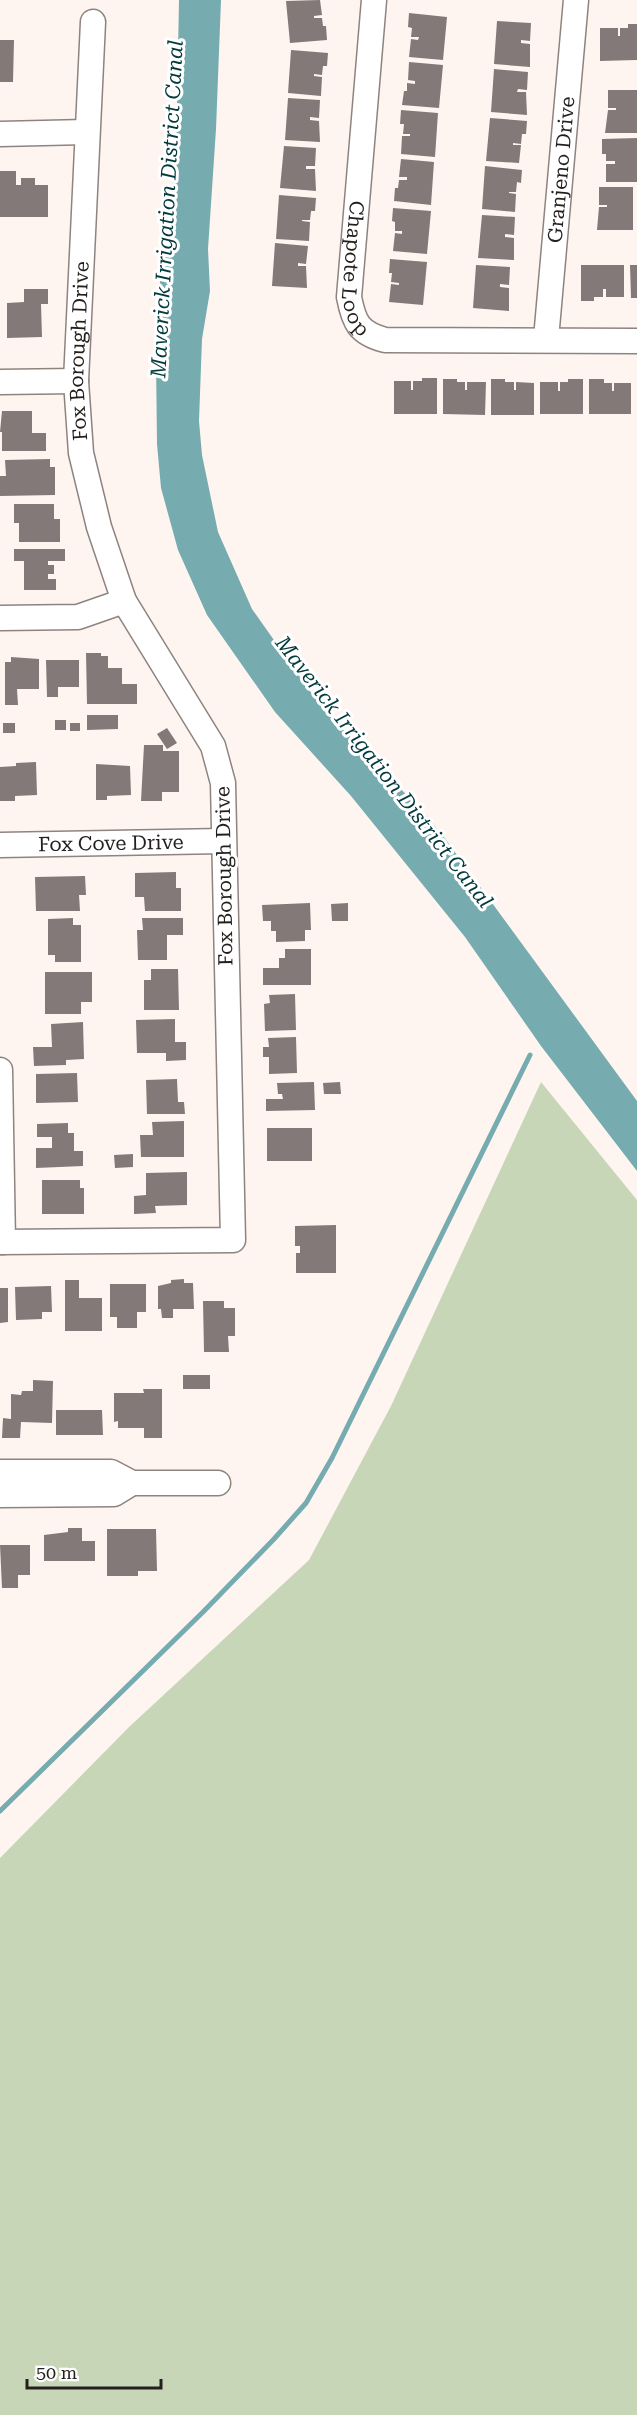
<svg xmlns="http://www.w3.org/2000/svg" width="637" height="2415" font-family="'Roboto Serif',serif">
	<rect width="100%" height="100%" fill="#fff5f0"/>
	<!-- green -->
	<path fill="#c8d6b8" d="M541,1082L637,1200V2415H0V1858L129,1727L309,1560L391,1406Z"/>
	<!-- water -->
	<path fill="#76acaf" d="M179,0H221L216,129L208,249L210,291L202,339L199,421L202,455L218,532L252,609L312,694L334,720L425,814L446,840L637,1101V1171L541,1046L465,937L351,796L275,712L207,615L178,550L161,488L157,444L156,360L161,261L176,160Z"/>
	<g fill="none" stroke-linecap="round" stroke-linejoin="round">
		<!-- stream -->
		<path stroke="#76acaf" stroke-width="5" d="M0,1811L203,1612L274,1539L306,1503L332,1458L530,1055"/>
	</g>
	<!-- building -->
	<path fill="#837978" d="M320,0L322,15L314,16V18H322L323,26H326L327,40L290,43L286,1Z
		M409,13L447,17L443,60L409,57L411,39L418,40L419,37H411L412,28L408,27Z
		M497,21L531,23L530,41L521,40V43L530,44V67L494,64Z
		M628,24H637V60L600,61V28H618V36H620V28H628Z
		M0,40H14L13,82H0Z
		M291,50L328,53L327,66H323L322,75L314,74V76L322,77L321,96L288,93Z
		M409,62L443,65L439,108L402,105L404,91H407V83L415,84V81L408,80Z
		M494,69L528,72L527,90L518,89L517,92H526L527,115L491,112Z
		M608,90H637V133H605L608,110H616V108H608Z
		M288,98L320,100L319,118L310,117V120L319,121L320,142L285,140Z
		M401,110L438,113L435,157L401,154L402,136H410V134H403L404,124H400Z
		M490,118L527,121L526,134H522L521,144L513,143V145H521L519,163L486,161Z
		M637,138V182H606V164H615V161H606V154H602V139Z
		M284,146L316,148L315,166H306V169H315L316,191L280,188Z
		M401,159L434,162L431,205L394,201L395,188H398L399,180H407V177H399Z
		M485,166L522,170L521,183L517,182L516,192H509V193L516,194L515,212L482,209Z
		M0,171H16V185H21V178H35V185H48V217H0Z
		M599,187H633V230H597L599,207H607V205H599Z
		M279,195L316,198L315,211H311L310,220H302V221L310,222L309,241L276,239Z
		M393,208L431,211L427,254L393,251L395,233L402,234V231H395V222L392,221Z
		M482,215L515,217L514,235L505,234V237L514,238V260L478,258Z
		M275,243L308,246L306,264L298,263V266H306L307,288L272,286Z
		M390,259L427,262L423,305L389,302L391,284L399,285V283L391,282L392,273H389Z
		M476,265L510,267L509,285L500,284V287L509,288V311L473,308Z
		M581,265H624V297H606V289H603V297H594V301H581Z
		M630,265H637V298H631Z
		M24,289H48V304H41L42,337L7,338V303L24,302Z
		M422,378H437V414H394V381H411V390H413V381H422Z
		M443,379H457V382H465V390H467V382H486L485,415L443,414Z
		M491,379H505V382H514V390H516V382L534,383V415H491Z
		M568,379H583V414H540V382H558V391H560V382H568Z
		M589,379H604V383H612V391H614V383H631V414H589Z
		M2,411H32V433H46V451H2V432H0Z
		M50,459V467H55V495L0,496V476H6L5,460Z
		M14,504H54V519H60V542H19V523H14Z
		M14,549H65V561H48V565H54V574H48V579H56V590H24V561H14Z
		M86,653H101V656H108V668H122V684H137V704H87Z
		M11,657L39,659V689H17L18,705H5V662H11Z
		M46,660H79V687H58V697H47Z
		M87,715H118V729L87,730Z
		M55,720H66V730H55Z
		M3,723H15V733H3Z
		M70,723H80V731H70Z
		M167,728L177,743L167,749L157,734Z
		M144,745H163V751H179V792H162V801H141Z
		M36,762L37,795L15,796V801H0V767L16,766V763Z
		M96,764L130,766L131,795L107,796V800H96Z
		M176,872V888H181V911H145L144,897H135V873Z
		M85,876L86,895H79L80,911H36L35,877Z
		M310,903L311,930H305V941L276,942V931H271V921H263L262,905Z
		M348,903V921H332L331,904Z
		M73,918V925H81V962H55V955H48V919Z
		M142,918H183V935H167V960H138L137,930H143Z
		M285,949H311V985H263V968H279V958H285Z
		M151,969H178L179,1010H144V980H151Z
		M45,972H92V1002H81V1014H45Z
		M295,994L296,1030L265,1031L264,1004L270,1003L269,995Z
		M175,1019V1042H186V1060L166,1061V1053H137L136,1020Z
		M83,1022L84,1059L66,1060V1065L34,1066L33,1047H52L51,1024Z
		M296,1037L297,1073L269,1074V1057H263V1047H269L268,1038Z
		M77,1073L78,1102L36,1103V1074Z
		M177,1079L178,1102H184L185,1114H147L146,1080Z
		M314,1082L315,1110L266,1111V1099H283L282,1094H278L277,1083Z
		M340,1082L341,1094H324L323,1083Z
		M184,1121V1157H141L140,1135H153L152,1122Z
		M68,1123V1133H74V1151H83V1166L36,1168V1148H52V1137H37V1124Z
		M267,1128H312V1161H267Z
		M133,1154V1167L115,1168L114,1155Z
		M187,1172V1205L155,1206L156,1213L134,1214V1196L146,1195V1173Z
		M42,1180H80V1188H84V1214H42Z
		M336,1225V1273H296V1253H300V1246H295V1226Z
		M184,1279V1283H193L194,1309H173V1318H162L161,1309H158V1286L171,1283V1280Z
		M65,1280H79V1298H102V1331H65Z
		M110,1284H146V1312H137V1328H117V1317H110Z
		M51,1286L52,1312H42V1319L16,1320L15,1287Z
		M0,1288H8V1322L0,1323Z
		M203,1301H224V1308H235V1336H228L229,1352H204Z
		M183,1375H210V1389H183Z
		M33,1380L53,1381L52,1423L21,1422L20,1438H2L3,1418L11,1419V1394L21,1395L22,1391H33Z
		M143,1389H162V1438H144V1428H118V1421L114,1422V1393H144Z
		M56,1410H102L103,1435H56Z
		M68,1528H82V1541H95V1561H44V1535L68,1532Z
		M107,1529H156L157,1571H138V1576H107Z
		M0,1545H30V1575H18V1588H2Z"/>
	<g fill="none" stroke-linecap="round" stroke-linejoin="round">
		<!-- minor casing -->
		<g stroke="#8d8480" stroke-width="27">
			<g id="minor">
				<path id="s1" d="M374,0L349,297C354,323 359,333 385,340L637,341"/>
				<path d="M0,134L86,132"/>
				<path id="s2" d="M546,339L576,0"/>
				<path d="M0,382L76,381"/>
				<path d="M0,618L78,617L124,601"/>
				<path id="s3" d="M0,845L223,841"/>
				<path d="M0,1070L3,1242"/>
				<path id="s4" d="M0,1242L233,1240L223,783L213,746L124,601L99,527L81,453L76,381L93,22"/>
				<path d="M0,1472H111L132,1483H218"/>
				<path d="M0,1495L114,1494L132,1483"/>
			</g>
		</g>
		<!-- minor -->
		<use href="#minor" stroke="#fff" stroke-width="24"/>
	</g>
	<g text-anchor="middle" stroke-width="6" stroke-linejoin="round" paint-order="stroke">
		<!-- street labels -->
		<g font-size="20" fill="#221f1d" stroke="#fff">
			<text dy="7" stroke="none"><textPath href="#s2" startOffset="170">Granjeno Drive</textPath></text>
			<text dy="7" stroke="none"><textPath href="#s1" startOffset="270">Chapote Loop</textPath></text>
			<text dy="7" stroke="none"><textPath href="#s4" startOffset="1155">Fox Borough Drive</textPath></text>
			<text dy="7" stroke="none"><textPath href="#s3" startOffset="111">Fox Cove Drive</textPath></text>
			<text transform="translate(224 876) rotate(-91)" y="7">Fox Borough Drive</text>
		</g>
		<!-- water labels -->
		<g font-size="21" font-style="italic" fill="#033a3d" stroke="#fff">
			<text transform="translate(167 209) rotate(-87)" y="7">Maverick Irrigation District Canal</text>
			<text transform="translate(384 772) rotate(52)" y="7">Maverick Irrigation District Canal</text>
		</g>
	</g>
	<!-- scale -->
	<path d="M27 2379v9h134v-9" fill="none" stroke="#221f1d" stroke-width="3"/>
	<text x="36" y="2379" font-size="18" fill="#221f1d" stroke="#ffffff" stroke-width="4.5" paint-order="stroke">50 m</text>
</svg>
